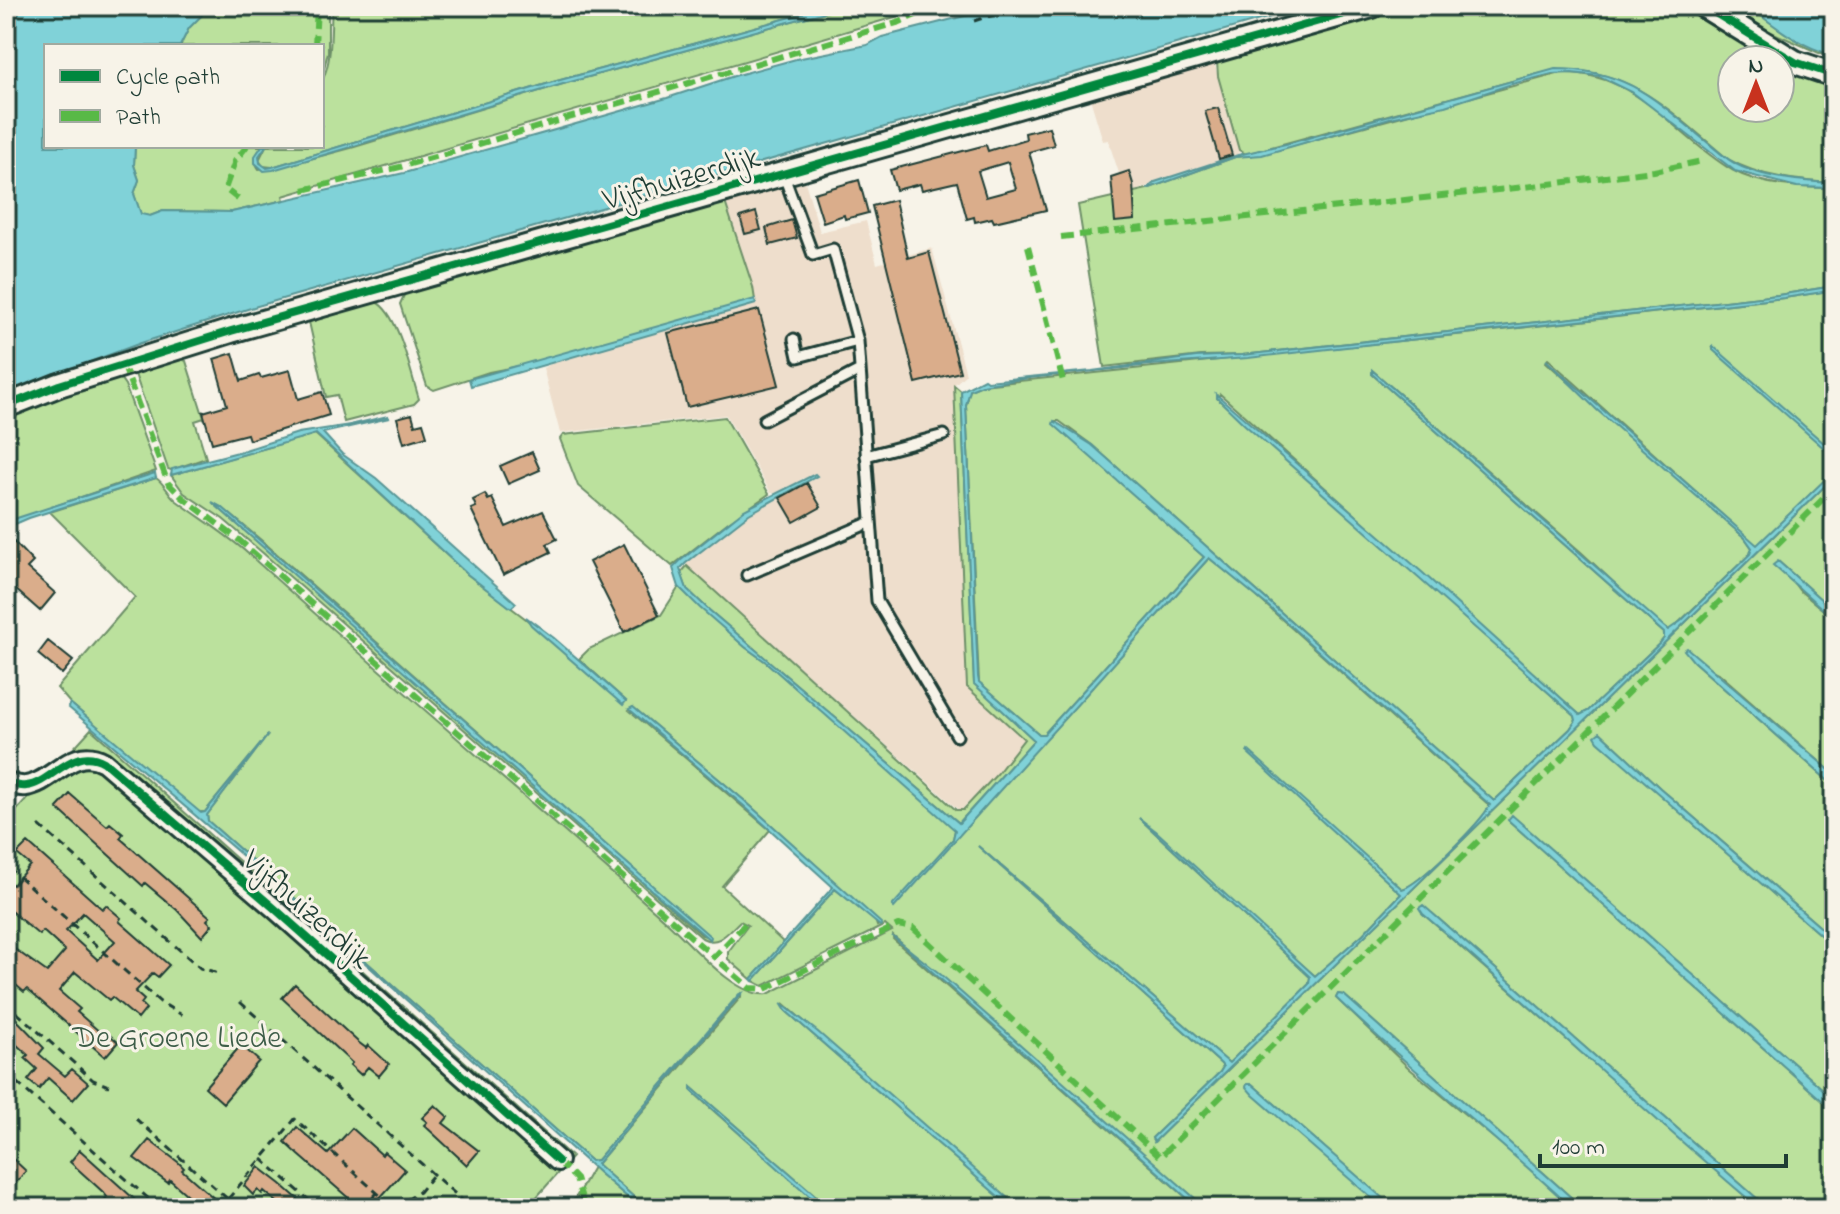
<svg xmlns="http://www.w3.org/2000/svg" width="1840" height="1214" font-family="'Indie Flower',sans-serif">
	<rect width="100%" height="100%" fill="#f7f3e8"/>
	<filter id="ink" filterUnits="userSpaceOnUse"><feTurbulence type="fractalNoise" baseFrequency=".0125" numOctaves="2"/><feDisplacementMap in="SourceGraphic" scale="16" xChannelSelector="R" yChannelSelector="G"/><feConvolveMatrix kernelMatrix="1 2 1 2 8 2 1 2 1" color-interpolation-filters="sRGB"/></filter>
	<g filter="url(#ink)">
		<!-- built -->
		<path fill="#eedecc" d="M1213,59L1239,150L1238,155L1126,194L1108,140L1103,141L1089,95Z
			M804,178L820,232L866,221L877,264L932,248L966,374L954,385L967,687L1024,739L997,774L960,811L687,566L686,563L749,514L807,483L803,478L781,493H771L726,415L560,433L543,368L559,360L756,304L753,287L725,202Z"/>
		<!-- green -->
		<path fill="#bbe19d" stroke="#6d8f68" stroke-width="2" fill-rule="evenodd" d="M204,6H328V52L322,76V46H180L189,28L202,15Z
			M332,6H805L803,13L795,16L553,82L272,167L263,166L259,160L266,146H322V81C333,59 330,31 332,6Z
			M847,6H918L919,10L283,196L284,200L232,212L163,211L150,216L141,215L134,194L139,180L134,165L135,146H262C256,155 252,159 259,169L280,167L351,148L563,84Z
			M1402,6H1682L1769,60H1732V108H1780V67L1813,81L1834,85V183C1798,181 1760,177 1728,159C1669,110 1618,54 1534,75L1246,154L1239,150L1218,76L1217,62L1240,52Z
			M1726,6H1748L1785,33L1827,53H1819L1769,31Z
			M1561,73C1637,71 1673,135 1732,170C1761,186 1802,188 1834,188V286L1778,295L1242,355L1201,356L1104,367L1078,205L1147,189L1235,157L1262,154Z
			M725,202L753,287L755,300L529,364L489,372L434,390L427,386L400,304L405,293Z
			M1834,290V452L1712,347L1834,457V471L1757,546L1548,359L1546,362L1745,538L1752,548L1750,554L1671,630L1663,628L1581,552L1372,370V374L1664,633V638L1660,643L1588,711L1580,715L1229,402L1220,394L1217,398L1575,716L1576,720L1570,729L1494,801L1092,445L1059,421H1055L1054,424L1204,557L1044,734H1039L979,682L966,405L970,390L982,385L1485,332L1784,298Z
			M376,302C399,313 411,375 419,399L414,404L344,422L337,395L326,397L309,322Z
			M180,358L186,361L204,418L195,421L206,458L171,470L168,469L135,374L138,371Z
			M114,377L120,378L125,385L156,471L6,523V418Z
			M954,385L961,391L974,683L1034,740L959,823L709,610L687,589L681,573L687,566L956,810H963L997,774L1024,739L967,687Z
			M725,417L769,494L727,523L672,566L578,486L560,439L563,435Z
			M315,434L467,574L526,619L623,704L626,701L579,659L589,649L661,615L679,587L745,647L766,662L953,825L955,830L953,839L894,907L1209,558L1247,588L1490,806C1480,823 1419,885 1402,889L1247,751L1401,894L1363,934L1315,976L1139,818L1310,977L1309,984L1229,1063L978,846L1221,1064L1223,1067L1220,1072L1152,1138L1154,1142L1834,477V611L1778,561L1799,590L1834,619V774L1720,674L1693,661L1834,786V939L1660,788L1600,732L1683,815L1834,947V1099L1532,833L1508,820L1834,1111V1208H1768L1432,913L1423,914L1759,1208H1583L1344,995L1338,994L1336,998L1410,1069L1524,1163L1572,1208H1393L1252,1084L1384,1208H1206L893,936V939L910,954L1198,1208H1019L783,1003L786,1011L1012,1208H830L691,1087V1090L707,1105L824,1208H646L597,1164L741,997V993L617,1137L597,1160L591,1161L208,821L207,815L268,735L205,812H197L70,703L57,688L135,597L50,512L156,478C165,484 168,494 177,501C200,518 223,532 245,551C384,677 528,798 668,923C691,944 737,999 768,994L892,931L885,925L763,986L753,981L835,889L875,920L877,926L881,924L745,801L633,707L629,710L770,830L722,886L784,943L751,979L728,959V952L748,925L740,921C728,932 719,947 702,938L264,554L223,519L184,493L171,475ZM213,503L223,508L268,546L710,937L702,935Z
			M91,729L572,1157L527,1208H6V822Z
			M593,1167L599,1173L640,1208H567L576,1197Z"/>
		<!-- water -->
		<path fill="#80d2d8" stroke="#599696" stroke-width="2" d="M6,6H204L202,15L189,28L180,46H46V146H135L134,165L139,180L134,194L141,214L150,216L163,211L232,212L404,173L667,98L734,76L796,59L867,45L882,37L1004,6H1309L254,307L141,343L6,393Z
			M805,6L811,10L827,6H847L563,84L273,170L264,171L255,163V156L262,146H266L259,156L260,163L267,168L272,167L553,82L795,16L803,13Z
			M1748,6H1834V55C1802,48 1774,26 1748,6Z
			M1555,69C1623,69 1652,96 1702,138C1715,148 1727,161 1742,167C1770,179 1804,182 1834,183V188L1797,187L1735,171L1632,92L1599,76L1572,73L1552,74L1512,84L1445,106L1390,118L1262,155L1235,157L1147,189L1155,182L1238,155L1290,143Z
			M1834,286V290L1829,291L1784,298L1248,358L1151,365L1029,378L982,385L970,390L966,405L978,677L979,682L1039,734H1044L1204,557L1053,424L1054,421L1092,445L1494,801L1570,729L1576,720L1575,716L1245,425L1217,398L1216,394L1423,573L1580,715L1588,711L1660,643L1664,638V633L1372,374V370L1668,630L1681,621L1750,554L1752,548L1745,538L1597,410L1546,360L1757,545L1834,471V477L1154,1142L1152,1138L1220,1072L1223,1067L1221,1064L978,846L1229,1063L1309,984L1310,977L1139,818L1156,831L1315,976L1363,934L1401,894L1247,752L1248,750L1402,889C1419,885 1481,822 1490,805L1268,606L1209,558L894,908L892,906L953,839L955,830L766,662L745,647L700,608L679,587L673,568L680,561L744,510L815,474L817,476L749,514L686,563L680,569L687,589L709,610L959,823L1034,740L974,684L961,391L984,379L987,381L1092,371L1196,357L1242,355L1778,295Z
			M755,299L756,304L471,386L469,379L484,375Z
			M1713,346L1834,452V457L1713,350Z
			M388,416L389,418L323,433L342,454L376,478L516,603L511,608L467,574L316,434L171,475L172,469L242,451L298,433L350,425Z
			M155,473L156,478L29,518L6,528V523L17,518Z
			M212,502L223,508L711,937L710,940L594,841Z
			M1778,561L1834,611V619L1773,565Z
			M526,617L554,638L626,701L623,705L531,625Z
			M1687,648L1834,774V786L1693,661L1684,650Z
			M70,703L201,813L205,812L268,735L207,815L208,821L591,1161L597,1160L739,994L742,993L597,1164L646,1208H640L599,1173L305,909L68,707Z
			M633,707L745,801L882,924L880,926L835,889L753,981L751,979L833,887L744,806L629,709Z
			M1600,732L1660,788L1834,939V947L1598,741L1595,736Z
			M1512,815L1834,1099V1111L1508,820Z
			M1423,905L1768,1208H1759C1645,1112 1536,1010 1423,914L1419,908Z
			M892,936L939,973L1206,1208H1198L1177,1189Z
			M1338,994L1344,995L1583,1208H1572C1495,1136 1412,1071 1336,998Z
			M781,1003L818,1032L1019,1208H1012L1006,1203L786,1011Z
			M1247,1084H1252L1394,1208H1383L1253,1095L1246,1087Z
			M691,1087L830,1208H824L807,1194L691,1090Z"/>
		<!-- building -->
		<path fill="#daad8b" stroke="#1f3d34" stroke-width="2" fill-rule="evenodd" d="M1218,108L1232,155L1219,159L1205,111Z
			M1049,127L1054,145L1029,152L1046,210L994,222L992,218L975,222L974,217L967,219L957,182L922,190L920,184L896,190L890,170L986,145L988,151L1026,139L1025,133ZM1008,162L1016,189L986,197L978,171Z
			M1129,171L1133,184L1135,220L1115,222L1111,177Z
			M859,180L868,213L845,219L844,215L823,222L814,193Z
			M895,200L908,258L929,252L960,372L916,383L872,206Z
			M756,212L761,230L745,234L740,217Z
			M792,220L797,238L770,245L766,228Z
			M759,310L779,385L687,407L668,333Z
			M233,353L241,381L259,375L261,378L290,370L298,399L322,392L329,415L249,440L247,434L212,443L203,412L227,405L214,359Z
			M412,414L415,425L423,423L427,436L404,443L397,418Z
			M532,452L540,470L508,484L500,466Z
			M807,483L821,507L794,522L780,498Z
			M485,494L488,500L492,498L506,527L543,511L557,539L547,544L551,552L503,575L471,509L476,507L473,500Z
			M14,542L33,562L27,568L55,593L40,611L6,581V551Z
			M624,544L659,615L624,632L589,562Z
			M48,641L73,661L62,674L38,654Z
			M70,794L107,826L110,823L123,834L120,838L210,917L207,920L212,925L202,937L177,910L145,883L143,886L57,808Z
			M28,843L102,909L106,905L121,918L119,921L169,965L158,977L153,973L135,992L144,1000L141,1004L146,1009L138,1019L112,997L109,1000L75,972L59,991L80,1009L77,1012L102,1034L105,1031L118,1042L105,1057L27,989L24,992L10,980L14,976L6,970V943L47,972L65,951L43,931L39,935L6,907V879L13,885L30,865L17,854ZM83,913L115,941L98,960L66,931Z
			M295,984L358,1042L366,1048L368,1045L389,1064L379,1076L368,1067L361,1075L350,1065L352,1063L282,998Z
			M13,1016L44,1048L39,1054L65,1076L72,1069L88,1083L73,1100L48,1078L39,1089L28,1080L37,1069L25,1058L28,1055L6,1035V1024Z
			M241,1045L259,1061L223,1103L205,1087Z
			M435,1105L448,1117L443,1123L479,1151L467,1165L424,1125L427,1122L422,1118Z
			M297,1127L328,1154L352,1128L382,1155L384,1152L405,1170L379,1199L389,1208H360L299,1155L285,1142Z
			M149,1140L178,1162L184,1168L182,1170L225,1208H202L170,1180L168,1183L134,1158Z
			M80,1150L122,1188L144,1208H114L105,1199L107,1197L103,1192L70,1162Z
			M12,1158L26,1171L6,1194V1165Z
			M259,1167L281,1184L308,1208H284L264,1191L262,1194L258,1190L253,1195L244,1186Z"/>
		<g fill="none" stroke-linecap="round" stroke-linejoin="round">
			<!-- service casing -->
			<g stroke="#1f3d34" stroke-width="15">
				<path id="service" d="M784,176L813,255L833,249L858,341L877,601L957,736
					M794,339L798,357L858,341
					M764,420L860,370
					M866,456L944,435
					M747,575L871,522"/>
			</g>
			<!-- minor casing -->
			<g stroke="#1f3d34" stroke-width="24">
				<path id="minor" d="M6,783C12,784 20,787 26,786C53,783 72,744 104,762L274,908L558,1161"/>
			</g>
			<!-- tertiary casing -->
			<g stroke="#1f3d34" stroke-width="28">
				<path id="tertiary" d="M1704,6L1795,62L1834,75
					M6,406L59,385L231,331L1372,6"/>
			</g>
			<!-- path -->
			<path stroke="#1f3d34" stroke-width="3" stroke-dasharray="8 6" stroke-linecap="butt" d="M982,6L986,17L995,15
				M974,21L986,17
				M39,825L200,968L219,973
				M8,867L160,1002L182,1015
				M240,1002L471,1208
				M6,1003L93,1080L114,1088
				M6,1073L159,1208
				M136,1119L238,1208
				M262,1159L318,1208
				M228,1199L295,1119L394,1208
				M363,1208L377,1193
				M394,1208L419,1192L433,1175"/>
			<!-- service -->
			<use href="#service" stroke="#f7f3e8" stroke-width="9"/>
			<!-- minor -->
			<use href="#minor" stroke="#f7f3e8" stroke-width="18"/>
			<!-- tertiary -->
			<use href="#tertiary" stroke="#f7f3e8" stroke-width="22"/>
			<!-- quiet -->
			<path stroke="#58b947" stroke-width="6" stroke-dasharray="12 6" stroke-linecap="butt" d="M315,46L317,6
				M303,190L400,167L689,83L900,22L936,6
				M238,199L225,189L235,161L247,146
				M1061,237L1525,187L1654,171L1702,161
				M1028,246L1064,385
				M123,364L168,483L182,497L239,540L714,957
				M745,924L714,957L750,988L765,989L898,925L913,928L1160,1157L1834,488
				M558,1161L576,1179L585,1208"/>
			<!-- cycleway casing -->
			<g stroke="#f7f3e8" stroke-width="13">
				<path id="cycleway" d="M1704,6L1795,62L1834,75
					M6,406L59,385L231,331L1372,6
					M6,783C12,784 20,787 26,786C53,783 72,744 104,762L274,908L558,1161"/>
			</g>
			<!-- cycleway -->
			<use href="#cycleway" stroke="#00873e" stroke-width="8"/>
		</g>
	</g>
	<g text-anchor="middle" stroke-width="6" stroke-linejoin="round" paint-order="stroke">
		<!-- street labels -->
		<g font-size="32" fill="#1f3d34" stroke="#f7f3e8">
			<text transform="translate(681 177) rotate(-16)" y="11">Vijfhuizerdijk</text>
			<text transform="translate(308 908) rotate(42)" y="11">Vijfhuizerdijk</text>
		</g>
		<!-- park labels -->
		<g font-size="32" fill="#3e5e49" stroke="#f7f3e8">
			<text x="177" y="1047">De Groene Liede</text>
		</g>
	</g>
	<!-- margin -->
	<rect width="1840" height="1214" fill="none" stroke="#f7f3e8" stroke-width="32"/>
	<rect x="16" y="16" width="1808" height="1182" fill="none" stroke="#1f3d34" stroke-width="3" filter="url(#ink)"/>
	<!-- legend -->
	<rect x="44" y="44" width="280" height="104" fill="#f7f3e8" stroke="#a1aaa0" stroke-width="2"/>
	<rect x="60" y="70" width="40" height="12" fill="#00873e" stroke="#a1aaa0" stroke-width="2"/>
	<text x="116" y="84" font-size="24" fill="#1f3d34">Cycle path</text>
	<rect x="60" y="110" width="40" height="12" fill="#58b947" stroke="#a1aaa0" stroke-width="2"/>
	<text x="116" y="124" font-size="24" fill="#1f3d34">Path</text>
	<!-- north arrow -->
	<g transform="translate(1756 84)"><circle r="38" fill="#f7f3e8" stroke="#a1aaa0" stroke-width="2"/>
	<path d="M0-6L14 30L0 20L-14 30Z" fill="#c8321e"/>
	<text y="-12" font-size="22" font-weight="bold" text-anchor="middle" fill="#1f3d34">N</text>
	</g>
	<!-- scale -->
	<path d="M1540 1154v12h246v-12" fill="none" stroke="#1f3d34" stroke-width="4"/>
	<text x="1552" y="1154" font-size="24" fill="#1f3d34" stroke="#f7f3e8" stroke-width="6" paint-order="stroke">100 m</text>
</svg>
